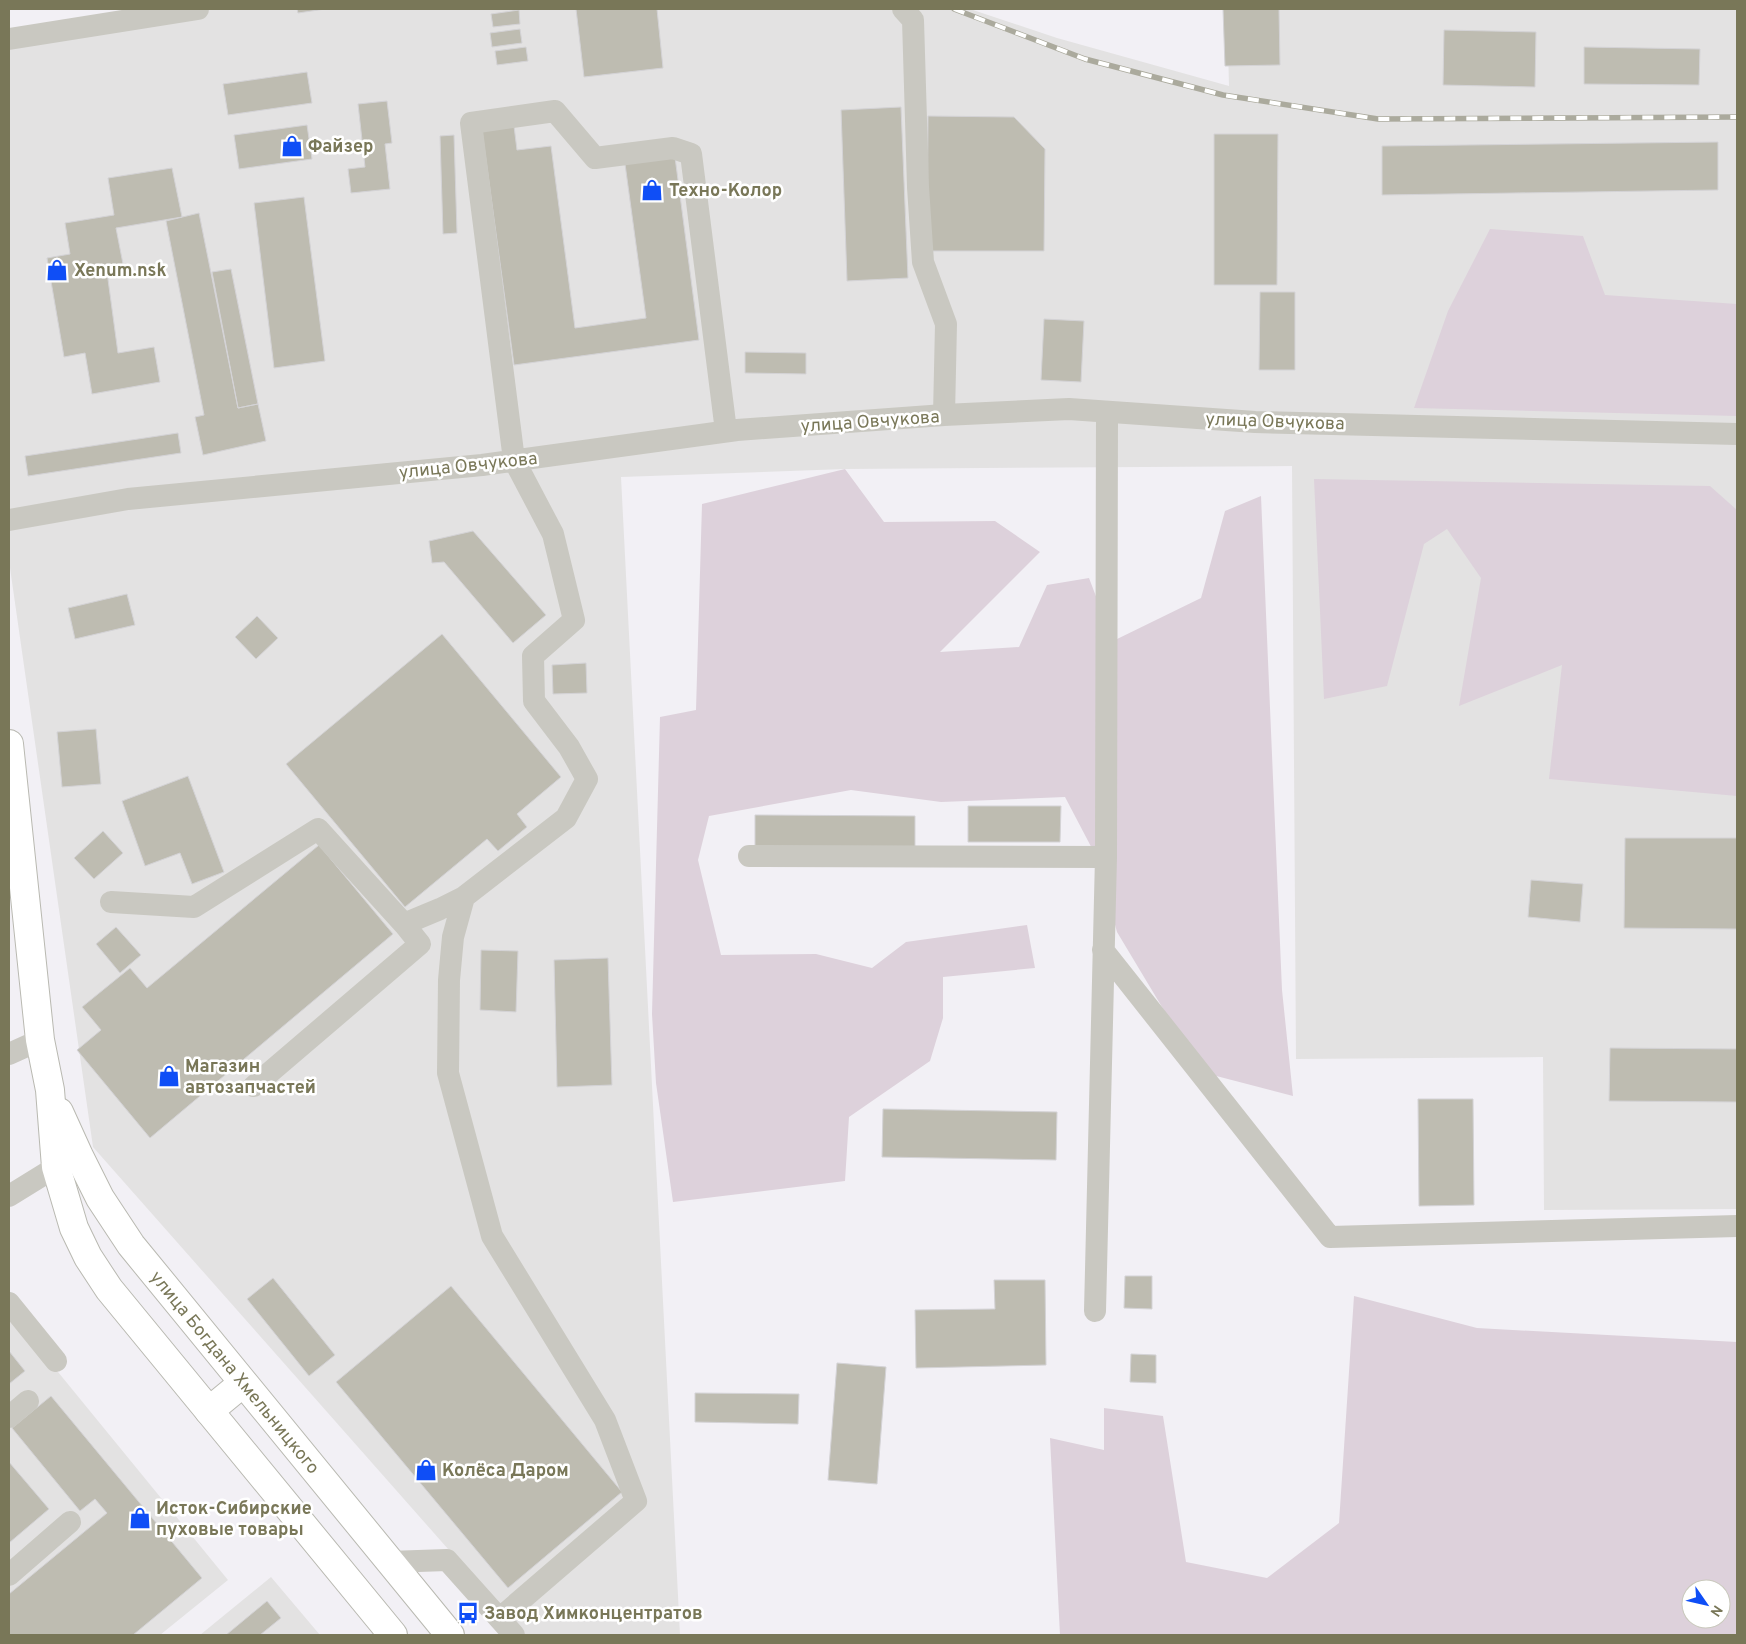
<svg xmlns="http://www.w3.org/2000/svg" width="1746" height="1644" font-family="Overpass,sans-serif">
	<rect width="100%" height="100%" fill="#f2f0f5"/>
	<!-- built -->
	<path fill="#e3e2e2" d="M197,9H970L1057,38L1229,86L1227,9H1737V1209L1544,1210L1543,1057L1296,1059L1292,466L845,469L621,477L680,1635H524L93,1147L9,561V33Z
		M9,1312L228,1580L160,1635H9Z
		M271,1577L320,1635H200Z"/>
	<!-- green -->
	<path fill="#ddd1db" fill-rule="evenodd" d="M1490,229L1583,236L1605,295L1737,304V416L1414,408L1448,311Z
		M845,469L884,522L995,521L1040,552L940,652L1019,647L1047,585L1089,578L1113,641L1201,598L1225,511L1261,496L1282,990L1293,1096L1201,1072L1117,932L1097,858L1065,797L941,802L851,790L709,816L698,860L721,955L816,954L872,968L906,942L1027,925L1035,968L943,977V1018L930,1061L849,1117L845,1181L673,1202L656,1083L652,1014L660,717L696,710L702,504Z
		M1314,479L1710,486L1737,510V796L1549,779L1562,665L1459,706L1481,578L1447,529L1424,544L1387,686L1324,699Z
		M1354,1296L1477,1328L1737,1342V1635H1060L1050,1438L1104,1450V1408L1163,1416L1186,1562L1267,1578L1339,1523ZM1691,1589H1721V1619H1691Z"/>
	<!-- building -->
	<path fill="#bebcb1" stroke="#d4d3d6" d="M297,9H325L298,13Z
		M576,9H657L663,68L584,77Z
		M1223,9H1279L1280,65L1225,66Z
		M519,10L520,24L493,27L491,14Z
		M520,29L522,43L492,47L490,33Z
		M1444,30L1536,32L1535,87L1443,85Z
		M526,47L528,61L497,65L495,51Z
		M1584,47L1700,49L1699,85L1584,84Z
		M307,72L312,103L228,115L223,84Z
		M387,101L392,143L385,144L390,189L351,193L348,169L365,167L358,104Z
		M901,107L908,278L847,281L841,110Z
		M928,116L1014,117L1045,149L1044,251H927Z
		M307,125L312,159L239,169L234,135Z
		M514,126L517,150L551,146L575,328L646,318L625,164L675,157L699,340L514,365L482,131Z
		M1214,134H1278L1277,285H1214Z
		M454,135L457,233L443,234L440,136Z
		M1718,142V190L1382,195V146Z
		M172,168L182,217L116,228L124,269L107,272L118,353L154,347L160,382L92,394L85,353L64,357L47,258L70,254L65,223L114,215L108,178Z
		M304,197L325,361L274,368L254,203Z
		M199,213L238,408L258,404L266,441L203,455L195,417L204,415L166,221Z
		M231,269L258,404L238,408L212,272Z
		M1260,292H1295V370H1259Z
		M1044,319L1084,321L1081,382L1041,380Z
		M745,352L806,353V374L745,373Z
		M178,433L181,453L28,476L25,456Z
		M473,531L546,615L513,643L444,562L432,563L429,541Z
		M127,594L135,625L75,639L68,608Z
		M257,616L278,638L256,659L235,637Z
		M442,634L561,777L517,814L527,827L498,851L487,839L405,907L286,764Z
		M586,663L587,693L553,694L552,665Z
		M96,729L101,784L62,787L57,732Z
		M188,776L224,872L192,884L180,853L145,866L122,801Z
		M968,806H1061L1060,842H968Z
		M755,815L915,816V851L755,850Z
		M103,831L123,853L94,879L74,858Z
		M1625,838H1737V929L1624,928Z
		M319,845L393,934L150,1138L77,1050L101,1030L82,1007L130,968L147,988Z
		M1531,880L1583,884L1580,922L1528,917Z
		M116,927L141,955L120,973L96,944Z
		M481,950L518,951L516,1012L480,1010Z
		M608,958L612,1085L557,1087L554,960Z
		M1610,1048L1737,1049V1102L1609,1101Z
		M1418,1099H1473L1474,1205L1419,1206Z
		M883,1109L1057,1112L1056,1160L882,1157Z
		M1125,1276H1152V1309L1124,1308Z
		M273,1278L335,1355L309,1376L247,1299Z
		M994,1280H1045L1046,1365L916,1368L915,1310L995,1309Z
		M451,1286L622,1492L508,1588L336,1382Z
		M9,1351L25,1371L9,1384Z
		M1131,1354L1156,1355V1383L1130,1382Z
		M837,1363L886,1367L877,1484L828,1480Z
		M695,1393L799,1394L798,1424L695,1422Z
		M51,1396L202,1578L133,1635H9V1594L107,1513L95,1499L80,1511L12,1428Z
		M9,1462L49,1509L9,1543Z
		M267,1601L281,1618L260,1635H226Z"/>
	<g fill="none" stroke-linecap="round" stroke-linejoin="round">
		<!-- highway casing -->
		<g stroke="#b9b9b1" stroke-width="30">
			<g id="highway">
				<path d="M9,744L40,1040L50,1090L56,1167L74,1228L88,1257L109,1289L393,1635"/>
				<path id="s1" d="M59,1112L79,1156L100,1198L131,1245L450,1635"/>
				<path d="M209,1411L243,1383"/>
			</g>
		</g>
		<!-- minor -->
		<path stroke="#c9c8c1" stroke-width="22" d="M903,9L913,20L918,187L923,262L946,324L944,415
			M9,39L198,9
			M9,520L128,499L482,465L737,430L944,415L1069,409L1255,422L1737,434
			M749,856L1106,857L1107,412
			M111,902L194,907L318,829L404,924L420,944L254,1086
			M404,924L440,909L464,897
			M1103,950L1330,1237L1737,1226
			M9,1054L40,1040
			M9,1196L56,1167
			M9,1303L56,1361
			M1095,1311L1106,857
			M9,1417L28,1401
			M389,1562L447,1560L514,1635
			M9,1575L70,1522
			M500,1618L636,1501L605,1420L492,1236L448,1073L449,980L453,937L464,897L566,818L587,779L569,747L534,701L533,656L574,620L553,534L514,460L471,123L555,111L595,158L673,148L691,154L726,431"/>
		<!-- highway -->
		<use href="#highway" stroke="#fff" stroke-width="28"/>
		<!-- rail casing -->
		<g stroke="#abaa9d" stroke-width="5.5">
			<path id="rail" d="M954,9L1085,59L1223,95L1378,119L1737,117"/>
		</g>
		<!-- rail -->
		<use href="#rail" stroke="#fff" stroke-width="4" stroke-dasharray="11" stroke-linecap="butt"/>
	</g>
	<!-- icons -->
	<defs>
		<g id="shop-bare" transform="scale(1.725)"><path d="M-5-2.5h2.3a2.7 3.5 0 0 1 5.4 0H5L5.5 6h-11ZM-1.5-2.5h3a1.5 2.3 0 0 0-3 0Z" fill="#0f4ef6" stroke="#fff" stroke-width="2.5" paint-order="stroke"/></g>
		<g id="bus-bare" transform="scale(1.725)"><path d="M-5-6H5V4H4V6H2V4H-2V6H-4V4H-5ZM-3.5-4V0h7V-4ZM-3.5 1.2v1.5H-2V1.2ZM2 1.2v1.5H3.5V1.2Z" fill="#0f4ef6" stroke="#fff" stroke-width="2.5" paint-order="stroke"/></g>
	</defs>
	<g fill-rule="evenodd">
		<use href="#shop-bare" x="292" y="146"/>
		<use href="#shop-bare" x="652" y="190"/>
		<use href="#shop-bare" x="57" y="270"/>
		<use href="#shop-bare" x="169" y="1076"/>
		<use href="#shop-bare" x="426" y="1470"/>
		<use href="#shop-bare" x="140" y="1518"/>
		<use href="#bus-bare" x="468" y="1613"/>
	</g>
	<g text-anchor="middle" stroke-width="5" stroke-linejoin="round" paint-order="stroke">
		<!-- poi labels -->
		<g font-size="18" font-weight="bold" fill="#797758" stroke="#fff" text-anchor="start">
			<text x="308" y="152">Файзер</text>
			<text x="669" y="196">Техно-Колор</text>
			<text x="74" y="276">Xenum.nsk</text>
			<text x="185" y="1072">Магазин<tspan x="185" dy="21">автозапчастей</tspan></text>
			<text x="442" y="1476">Колёса Даром</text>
			<text x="156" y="1514">Исток-Сибирские<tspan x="156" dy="21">пуховые товары</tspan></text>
			<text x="484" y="1619">Завод Химконцентратов</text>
		</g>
		<!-- street labels -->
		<g font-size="18" fill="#797758" stroke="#fff">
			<text transform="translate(870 421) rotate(-4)" y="6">улица Овчукова</text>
			<text transform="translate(1275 421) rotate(2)" y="6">улица Овчукова</text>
			<text transform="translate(468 465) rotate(-6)" y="6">улица Овчукова</text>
			<text dy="6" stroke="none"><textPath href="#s1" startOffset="316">улица Богдана Хмельницкого</textPath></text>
		</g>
	</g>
	<!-- border -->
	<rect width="1746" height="1644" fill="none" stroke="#797758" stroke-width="20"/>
	<!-- north arrow -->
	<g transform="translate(1706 1604) rotate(124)"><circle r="24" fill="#ffffff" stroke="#c9c9bc"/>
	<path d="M0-4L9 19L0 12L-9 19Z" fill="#0f4ef6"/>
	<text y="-8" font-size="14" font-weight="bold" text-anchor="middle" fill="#797758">N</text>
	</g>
</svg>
